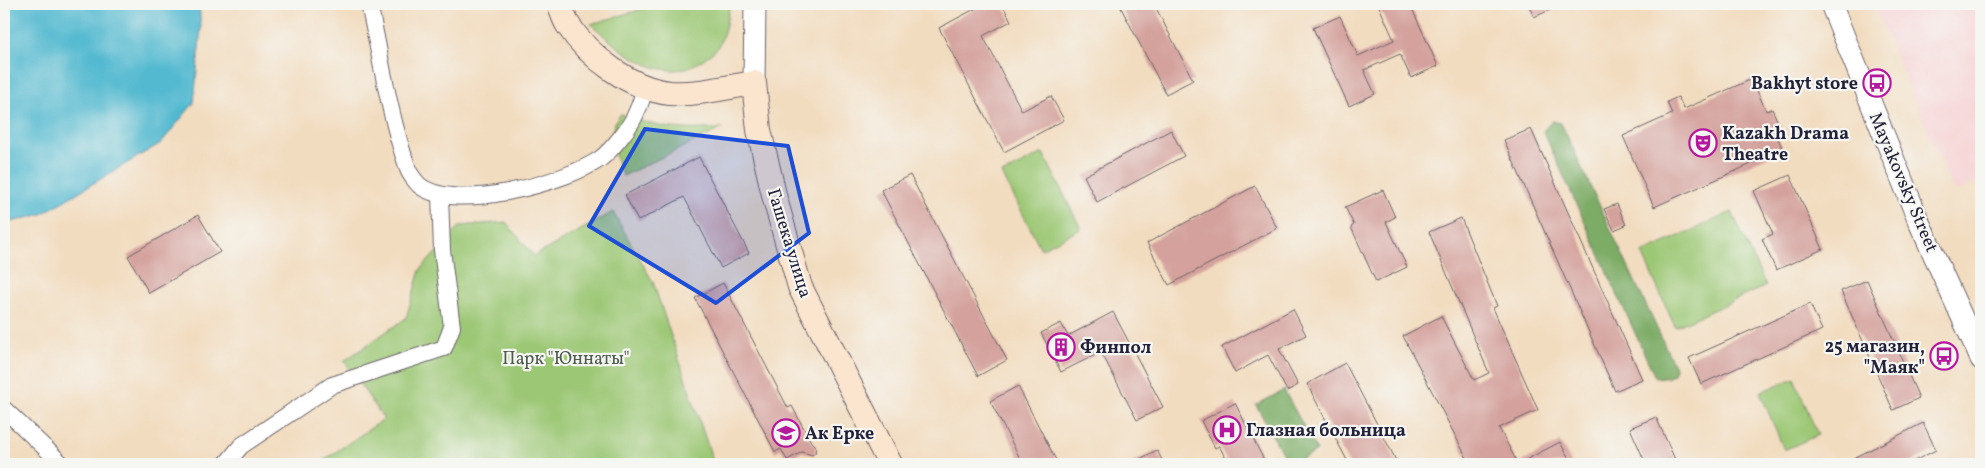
<svg xmlns="http://www.w3.org/2000/svg" width="1985" height="468" font-family="Vollkorn,serif">
	<rect width="100%" height="100%" fill="#f6f6f2"/>
	<filter id="ink" filterUnits="userSpaceOnUse"><feTurbulence type="fractalNoise" baseFrequency=".02" numOctaves="2"/><feDisplacementMap in="SourceGraphic" scale="10" xChannelSelector="R" yChannelSelector="G"/><feConvolveMatrix kernelMatrix="1 2 1 2 8 2 1 2 1" color-interpolation-filters="sRGB"/></filter>
	<filter id="wash" filterUnits="userSpaceOnUse"><feTurbulence type="fractalNoise" baseFrequency=".0096" numOctaves="4" result="noise"/><feDisplacementMap in="SourceGraphic" scale="20" xChannelSelector="R" yChannelSelector="G"/><feGaussianBlur stdDeviation="1.12" result="paint"/><feColorMatrix in="noise" values="0 0 0 0 0 0 0 0 0 0 0 0 0 0 0 0 0 1.4 0 .05"/><feComposite in="paint" operator="in"/></filter>
	<g filter="url(#wash)">
		<rect width="100%" height="100%" fill="#f2dcbf"/>
		<!-- built -->
		<path fill="#f7cfd1" d="M1873,4H1981V180L1954,192Z"/>
		<!-- green -->
		<path fill="#9cc774" stroke="#5f7458" d="M660,4H730C727,18 725,36 717,48C714,52 709,55 705,58C665,90 620,51 591,24Z
			M621,114C660,129 681,131 723,128L623,176C615,156 604,132 621,114Z
			M1043,153L1081,229L1041,249L1002,174Z
			M613,212L653,282L714,464H318L384,419L344,361L406,318L420,270L460,226L506,222L534,256Z
			M1732,212L1766,286L1675,327L1642,253Z
			M1794,378L1818,435L1784,450L1760,392Z"/>
		<!-- forest -->
		<path fill="#7dac66" stroke="#506750" d="M1552,121L1561,123L1675,367L1674,374L1667,378L1655,377L1543,131Z
			M1284,390L1317,451L1293,464H1288L1256,405Z"/>
		<!-- water -->
		<path fill="#52b9d0" stroke="#3a6e86" d="M4,4H199L201,28L194,103L161,143L42,214L4,224Z"/>
		<g id="blocks">
			<!-- building -->
			<path fill="#d4a19c" d="M984,4H1002L1011,21L983,36L1022,111L1051,96L1064,120L1004,152L939,28Z
				M1119,4H1154L1193,80L1166,94Z
				M1378,4H1410L1438,66L1411,78L1400,54L1364,70L1375,94L1349,106L1313,28L1340,16L1358,56L1394,40Z
				M1528,4H1564L1534,17Z
				M1752,79L1766,111L1772,109L1779,124L1773,126L1783,150L1654,207L1623,136L1672,114L1667,102L1678,97L1684,109Z
				M1531,129L1642,379L1615,391L1504,140Z
				M1171,130L1184,156L1097,202L1084,176Z
				M699,157L749,253L721,268L684,197L638,221L625,195Z
				M910,175L1007,360L978,376L881,190Z
				M1790,175L1823,249L1776,270L1762,239L1773,234L1754,191Z
				M1255,186L1277,228L1169,285L1147,243Z
				M1383,190L1395,217L1386,222L1407,267L1376,282L1351,227L1354,225L1345,207Z
				M1617,204L1626,225L1614,230L1604,209Z
				M198,215L220,252L149,293L128,256Z
				M1461,218L1497,306L1493,308L1538,410L1499,428L1518,464L1560,442L1572,464H1470L1403,336L1441,316L1474,380L1489,373L1429,232Z
				M1867,280L1919,398L1893,410L1841,291Z
				M723,283L788,408L792,406L811,442L816,447L815,453L812,455L802,452L787,460L781,449L775,452L695,298Z
				M1810,304L1822,330L1701,384L1689,358Z
				M1293,309L1306,335L1279,349L1298,385L1287,391L1268,355L1235,373L1222,347Z
				M1113,312L1163,407L1137,420L1101,352L1061,372L1041,333L1061,323L1068,336Z
				M1345,363L1398,464H1349L1307,384Z
				M1018,386L1058,464H1023L990,401Z
				M1235,403L1266,464H1229L1219,446L1215,448L1201,421Z
				M1656,417L1677,464H1646L1630,428Z
				M1923,423L1936,450L1908,464H1842Z
				M1157,450L1164,464H1130Z"/>
		</g>
	</g>
	<g filter="url(#ink)">
		<use href="#blocks" fill-opacity="0" stroke="#6b6369" stroke-width="1"/>
		<g fill="none" stroke-linecap="round" stroke-linejoin="round">
			<!-- minor casing -->
			<g stroke="#6b6369" stroke-width="18">
				<path id="minor" d="M369,4C381,58 389,114 407,166C408,172 415,181 419,185C454,214 566,182 600,159C612,150 632,125 637,111C641,103 643,94 646,86
					M4,409L62,464
					M226,464L241,446L332,385L444,348L452,327L442,250L440,195"/>
			</g>
			<!-- tertiary casing -->
			<g stroke="#6b6369" stroke-width="23">
				<path id="tertiary" d="M1831,4L1919,222L1981,359
					M754,83L755,4"/>
			</g>
			<!-- secondary casing -->
			<g stroke="#6b6369" stroke-width="26">
				<path id="secondary" d="M559,4C562,11 564,19 568,25C589,57 631,89 670,93C697,95 727,87 754,83L759,130L775,199L800,287L890,464"/>
			</g>
			<!-- minor -->
			<use href="#minor" stroke="#fff" stroke-width="16"/>
			<!-- tertiary -->
			<use href="#tertiary" stroke="#fff" stroke-width="21"/>
			<!-- secondary -->
			<use href="#secondary" stroke="#fce5cf" stroke-width="24"/>
		</g>
	</g>
	<!-- marked area -->
	<path fill="#1d4ed8" fill-opacity="0.2" stroke="#1d4ed8" stroke-width="4" stroke-linejoin="round" d="M645,129L788,146L809,233L716,303L589,226Z"/>
	<!-- icons -->
	<defs>
		<g id="bus-ring" transform="scale(1.4375)"><circle r="9.5" fill="#f6f6f2" stroke="#b5179e" stroke-width="1.5"/><path d="M-5-6H5V4H4V6H2V4H-2V6H-4V4H-5ZM-3.5-4V0h7V-4ZM-3.5 1.2v1.5H-2V1.2ZM2 1.2v1.5H3.5V1.2Z" fill="#b5179e"/></g>
		<g id="theatre-ring" transform="scale(1.4375)"><circle r="9.5" fill="#f6f6f2" stroke="#b5179e" stroke-width="1.5"/><path d="M-5-5.5Q0-4 5-5.5V0Q5 5 0 6Q-5 5-5 0ZM-3.3-2.5H-1v1.5H-3.3ZM1-2.5H3.3v1.5H1ZM-2.8 1Q0 5.5 2.8 1Z" fill="#b5179e"/></g>
		<g id="building-ring" transform="scale(1.4375)"><circle r="9.5" fill="#f6f6f2" stroke="#b5179e" stroke-width="1.5"/><path d="M-4-6H4V6H1V3H-1V6H-4ZM-2.5-4.3h1.7v1.8h-1.7ZM.8-4.3h1.7v1.8H.8ZM-2.5-1h1.7V.8h-1.7ZM.8-1h1.7V.8H.8Z" fill="#b5179e"/></g>
		<g id="hospital-ring" transform="scale(1.4375)"><circle r="9.5" fill="#f6f6f2" stroke="#b5179e" stroke-width="1.5"/><path d="M-5-5h3v3.5h4V-5h3V5h-3V1.5h-4V5h-3Z" fill="#b5179e"/></g>
		<g id="school-ring" transform="scale(1.4375)"><circle r="9.5" fill="#f6f6f2" stroke="#b5179e" stroke-width="1.5"/><path d="M0-5L7-2L0 1L-7-2ZM-4 1L0 2.5L4 1V4Q0 6-4 4Z" fill="#b5179e"/></g>
	</defs>
	<g fill-rule="evenodd">
		<use href="#bus-ring" x="1877" y="83"/>
		<use href="#theatre-ring" x="1703" y="143"/>
		<use href="#building-ring" x="1061" y="347"/>
		<use href="#bus-ring" x="1944" y="356"/>
		<use href="#hospital-ring" x="1227" y="430"/>
		<use href="#school-ring" x="786" y="433"/>
	</g>
	<g text-anchor="middle" stroke-width="4.5" stroke-linejoin="round" paint-order="stroke">
		<!-- poi labels -->
		<g font-size="18" font-weight="bold" fill="#22223b" stroke="#f6f6f2" text-anchor="start">
			<text x="1858" y="89" text-anchor="end">Bakhyt store</text>
			<text x="1722" y="139">Kazakh Drama<tspan x="1722" dy="21">Theatre</tspan></text>
			<text x="1925" y="352" text-anchor="end">25 магазин,<tspan x="1925" dy="21">"Маяк"</tspan></text>
			<text x="1080" y="353">Финпол</text>
			<text x="1246" y="436">Глазная больница</text>
			<text x="805" y="439">Ак Ерке</text>
		</g>
		<!-- street labels -->
		<g font-size="18" fill="#22223b" stroke="#f6f6f2">
			<text transform="translate(1904 182) rotate(67)" y="6">Mayakovsky Street</text>
			<text transform="translate(790 243) rotate(73)" y="6">Гашека улица</text>
		</g>
		<!-- park labels -->
		<g font-size="18" fill="#4d5c4f" stroke="#f6f6f2">
			<text x="566" y="364">Парк "Юннаты"</text>
		</g>
	</g>
	<!-- margin -->
	<rect width="1985" height="468" fill="none" stroke="#f6f6f2" stroke-width="20"/>
</svg>
